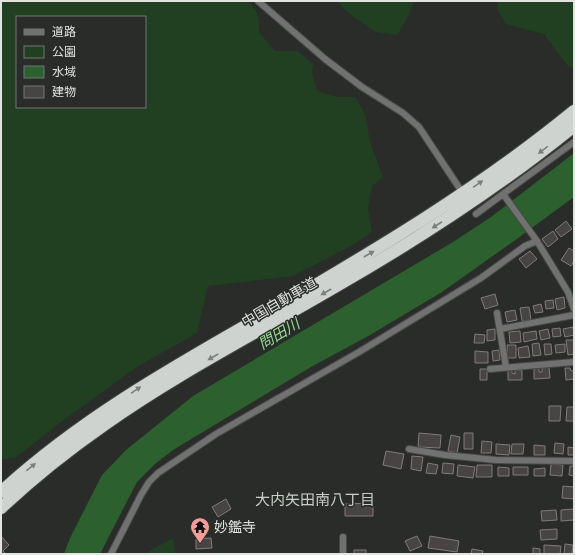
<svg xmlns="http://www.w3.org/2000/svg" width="575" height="555" font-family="'Titillium Web','Noto Sans JP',sans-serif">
	<rect width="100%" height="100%" fill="#292c29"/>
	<!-- green -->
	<path fill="#214022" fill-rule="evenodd" d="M1,1H247C258,10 260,19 259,32L275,51H297L313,64L312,73L317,91L337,97H355L365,114L370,142L383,177L372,186L368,208L372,232L351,246L293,276L208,286L197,333L138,366L61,422L15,458L1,459ZM17,17H145V107H17Z
		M338,1H414L408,17L397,35L376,32L352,16L338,2Z
		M498,1H574V68L567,65L544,34L506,24L497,9Z
		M173,538L175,554H144Z"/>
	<!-- water -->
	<path fill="#2c602e" d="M574,153V197L514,241L442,292L370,335L311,367L173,450L155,464L137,482L100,554H64L70,538L102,475L126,450L193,396L453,242L491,217Z"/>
	<!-- building -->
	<path fill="#494444" stroke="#817b7b" d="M566,221L572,229L561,237L555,230Z
		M553,231L558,239L548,247L542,239Z
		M569,248L574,251V261L571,266L561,260Z
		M530,251L537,259L526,268L519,259Z
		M495,294L498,305L485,309L481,298Z
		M564,297L565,308L557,310L555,299Z
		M553,300L554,308L546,309L545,301Z
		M541,304L543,312L535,313L533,306Z
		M529,307L531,320L522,321L520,308Z
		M515,310L517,320L507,322L505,312Z
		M573,327L574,335L565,337L563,329Z
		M560,328L561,336L553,337L552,329Z
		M495,329V340L487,341V330Z
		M548,329L550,338L541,340L539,331Z
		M520,331L521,342L510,343L509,332Z
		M536,331L537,339L524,342L523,333Z
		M475,334L485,335L484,343H474Z
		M566,340H574V354L568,355Z
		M539,343L541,355L533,356L532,344Z
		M544,344H551L552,354L545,355Z
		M565,344V352L556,353L555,345Z
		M507,345H516V358H507Z
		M528,346L530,357L519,358L518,348Z
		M499,350L500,360L493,361L492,351Z
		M475,351L488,352V363H475Z
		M549,367L550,378L534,379V369L539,368V372H542V368Z
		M574,367V379L566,380L565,368H570L571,371H574Z
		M480,369H487V380H480Z
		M508,370H512V373L515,374V370H522V380H508Z
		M549,406H561L560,421H549Z
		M567,407H574V421H566Z
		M419,433L441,435L440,448L418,447Z
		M464,433H473V449H464Z
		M451,435L460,437L457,453L448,451Z
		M482,441L492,442L491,453H481Z
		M555,443L564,444L563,454L554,453Z
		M496,444L510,445L509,455L496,454Z
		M512,444H524L523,454H511Z
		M534,445L545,446V455H534Z
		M568,447L574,448V455H568Z
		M386,451L404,454L401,469L383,465Z
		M412,456L423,457L421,471L411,469Z
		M428,463L438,465L436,474L426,473Z
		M443,463L454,464L453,474L442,473Z
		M551,464L563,465L562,476L550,475Z
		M458,465L475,467L473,478L457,476Z
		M477,465H492V477H476Z
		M570,466H574V476L569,475Z
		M498,467L509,468V476H498Z
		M513,467H528V475H513Z
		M545,468V476H534V469Z
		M563,486L574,487V499L562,498Z
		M226,499L231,509L218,517L212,507Z
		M373,503V516H345V504Z
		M574,509V520L561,521V510Z
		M556,510L557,520L542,521L541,511Z
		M557,529V539L541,540L540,530Z
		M1,536L9,545L3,551L6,554H1Z
		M417,536L422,546L410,551L405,541Z
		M430,536L459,541L457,552L428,548Z
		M211,538L212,548L196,549V539Z
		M565,544L573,545L572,554H564Z
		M544,545L561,546L560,554H544Z
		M533,548L540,549V554H533Z
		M472,549L483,551L482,554H471Z
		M354,550H366V554H354Z"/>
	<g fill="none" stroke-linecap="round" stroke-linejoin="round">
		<!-- minor casing -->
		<g stroke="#474947" stroke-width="8">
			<path id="minor" d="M258,1L325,59L362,87L403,113L419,127L460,189
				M503,194L574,142
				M476,214L503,194L537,241L568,292L574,309
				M497,313L506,367
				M500,329L574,315
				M490,369L574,362
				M409,449L445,455L496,460L574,461
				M111,554L141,495L149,482L158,473L216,434L359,352L481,278L525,246L537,241
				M343,554V537"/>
		</g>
		<!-- motorway casing -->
		<g stroke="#474947" stroke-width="14">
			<path id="motorway" d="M1,492C80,419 175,366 268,313C374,251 479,189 574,111
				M1,508C33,478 68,450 104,425C176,374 256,333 333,288C417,240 499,187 574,126"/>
		</g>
		<!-- minor -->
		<use href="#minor" stroke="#707170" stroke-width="6"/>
		<!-- motorway -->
		<use href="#motorway" stroke="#cfd3cf" stroke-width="12"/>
	</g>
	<!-- one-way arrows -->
	<defs><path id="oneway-solid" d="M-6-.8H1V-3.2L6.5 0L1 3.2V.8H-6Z"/></defs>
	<g fill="#7c807c">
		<use href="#oneway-solid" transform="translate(543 150) rotate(143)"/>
		<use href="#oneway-solid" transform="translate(478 184) rotate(-35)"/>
		<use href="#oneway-solid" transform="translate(437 225) rotate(147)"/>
		<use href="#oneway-solid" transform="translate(369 254) rotate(-30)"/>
		<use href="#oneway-solid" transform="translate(326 292) rotate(150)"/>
		<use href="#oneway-solid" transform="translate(213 357) rotate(150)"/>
		<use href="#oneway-solid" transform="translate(136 390) rotate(-34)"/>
		<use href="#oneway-solid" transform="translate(31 467) rotate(-39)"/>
	</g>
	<!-- icons -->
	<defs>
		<g id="temple-pin" transform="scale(1)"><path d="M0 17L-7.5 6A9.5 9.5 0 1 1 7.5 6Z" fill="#f59b98" stroke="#292c29"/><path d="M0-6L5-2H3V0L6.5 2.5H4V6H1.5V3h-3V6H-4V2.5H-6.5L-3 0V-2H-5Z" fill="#111"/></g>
	</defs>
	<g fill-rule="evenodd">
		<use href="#temple-pin" x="200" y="527"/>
	</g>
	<g text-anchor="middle" stroke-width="3" stroke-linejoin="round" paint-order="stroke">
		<!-- street labels -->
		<g font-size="14" fill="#e2e4e2" stroke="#292c29">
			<text transform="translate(279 302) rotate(-30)" y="5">中国自動車道</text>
		</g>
		<!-- poi labels -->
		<g font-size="14" fill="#e2e4e2" stroke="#292c29" text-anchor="start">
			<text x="214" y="532">妙鑑寺</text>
		</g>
		<!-- water labels -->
		<g font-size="15" font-style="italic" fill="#91db91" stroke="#292c29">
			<text transform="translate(279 334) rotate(-31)" y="5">問田川</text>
		</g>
		<!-- neighbourhood labels -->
		<g font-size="15" fill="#c9cdc8" stroke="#292c29">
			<text x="315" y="505">大内矢田南八丁目</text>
		</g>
	</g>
	<!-- border -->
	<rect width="575" height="555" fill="none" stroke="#e2e4e2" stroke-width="4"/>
	<!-- legend -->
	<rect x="16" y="16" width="130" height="92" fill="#292c29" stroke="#737673"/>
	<rect x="24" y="29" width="20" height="6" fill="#707170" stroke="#737673"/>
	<text x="52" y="36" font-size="12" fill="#e2e4e2">道路</text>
	<rect x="24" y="46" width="20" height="12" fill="#214022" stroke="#737673"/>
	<text x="52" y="56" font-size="12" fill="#e2e4e2">公園</text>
	<rect x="24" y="66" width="20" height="12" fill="#2c602e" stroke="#737673"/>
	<text x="52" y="76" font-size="12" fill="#e2e4e2">水域</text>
	<rect x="24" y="86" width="20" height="12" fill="#494444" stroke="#737673"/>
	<text x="52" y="96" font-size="12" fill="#e2e4e2">建物</text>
</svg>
